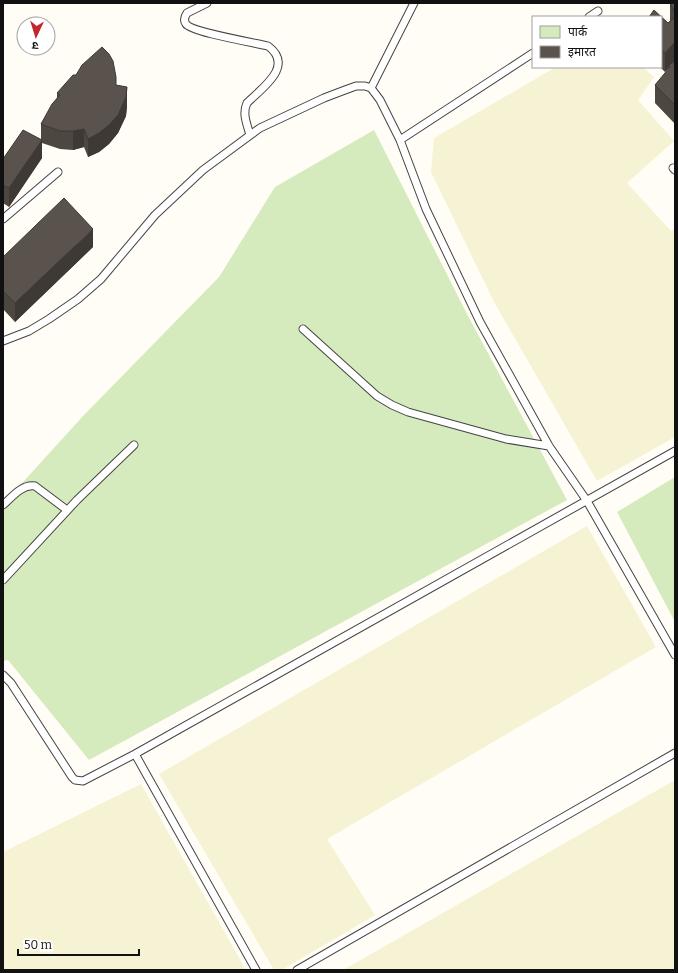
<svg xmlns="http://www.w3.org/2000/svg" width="678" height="973" font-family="Bitter,'Noto Sans Devanagari',serif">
	<rect width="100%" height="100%" fill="#fffdf5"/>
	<!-- farmland -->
	<path fill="#f6f3d4" d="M556,67H643L654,77L638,100L674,141L627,183L671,231L675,229V437L597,481L494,302L431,172L434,138Z
		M587,526L656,647L327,839L375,915L282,970H274L159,774Z
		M675,780V970H343Z
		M141,784L246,970H3V852Z"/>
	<!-- green -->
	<path fill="#d5ebbd" d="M374,130L467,314L567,500L89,760L8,660L3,661V504L84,415L219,277L275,187Z
		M675,477V622L617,512Z"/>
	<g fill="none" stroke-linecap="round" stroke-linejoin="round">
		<!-- lane casing -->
		<g stroke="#444" stroke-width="9">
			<path id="lane" d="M207,3L187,13C185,16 183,20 186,24C191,32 256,43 268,46C295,66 262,88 247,103C242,114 247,124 250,135
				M589,17L598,11
				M371,88L414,3
				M400,140L533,53
				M673,168L675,170
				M3,219L58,172
				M303,329L377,396L392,405L408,412L506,439L549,446
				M3,341L29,331L49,319L78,299L101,279L155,215L203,170L260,128L324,98L345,90L356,86H365L371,88L380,100L400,140L426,209L480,322L549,446L587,501L675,655
				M3,505C12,497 22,484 35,486L67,510
				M3,580L77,500L134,445
				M3,675L11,683L72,777L75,780L83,781L135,754L675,451
				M135,754L256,970
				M297,970L675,753"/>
		</g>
		<!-- lane -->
		<use href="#lane" stroke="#fff" stroke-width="7"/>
	</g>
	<!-- wall -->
	<path fill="#4d4742" d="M670,3H675V60L665,72L660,67H661V17L668,23L670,21Z
		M675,64V124L655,103V85Z
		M116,85L127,106L126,116L118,133L109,144L99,152L88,157L84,147L73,150L60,149L42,143V158L9,207L3,203V159L41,139V124L57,98V93Z
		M93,247L15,322L3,309V257Z"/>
	<!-- shaded-wall -->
	<path fill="#3f3936" d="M675,42V60L665,72V53Z
		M127,87V106L126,116L118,133L109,144L99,152L88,157V139Z
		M84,129V147L73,150V131Z
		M42,140V158L9,207V188Z
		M93,229V247L15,322V303Z"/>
	<!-- building -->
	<path fill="#5a524d" stroke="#3f3936" d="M670,3H675V13Z
		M654,10L668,23L675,17V42L665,53L661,49V17H649Z
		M102,47L109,54L113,61L116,77V85L127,87L126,97L118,115L109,125L99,133L88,139L84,129L73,131H60L41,124L52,104L60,95L57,93L73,75H76L82,65Z
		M674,62L675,64V105L655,85Z
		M23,130L42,140L9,188L3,185V159Z
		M64,198L93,229L15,303L3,291V257Z"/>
	<!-- border -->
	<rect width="678" height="973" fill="none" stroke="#111111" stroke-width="8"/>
	<!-- legend -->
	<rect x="532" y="16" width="130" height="52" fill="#ffffff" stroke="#a0a0a0"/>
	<rect x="540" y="26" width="20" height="12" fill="#d5ebbd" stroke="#a0a0a0"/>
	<text x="568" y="36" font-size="12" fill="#111111">पार्क</text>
	<rect x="540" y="46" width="20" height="12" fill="#5a524d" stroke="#a0a0a0"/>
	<text x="568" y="56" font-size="12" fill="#111111">इमारत</text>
	<!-- north arrow -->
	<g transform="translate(36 36) rotate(184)"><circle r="19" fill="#ffffff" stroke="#a0a0a0"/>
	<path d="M0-3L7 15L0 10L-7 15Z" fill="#c4262e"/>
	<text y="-6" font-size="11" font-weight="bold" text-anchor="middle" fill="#111111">उ</text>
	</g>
	<!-- scale -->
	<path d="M18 949v6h121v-6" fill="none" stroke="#111111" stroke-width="2"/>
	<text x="24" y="949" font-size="12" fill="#111111" stroke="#ffffff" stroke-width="3" paint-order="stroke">50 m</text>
</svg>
